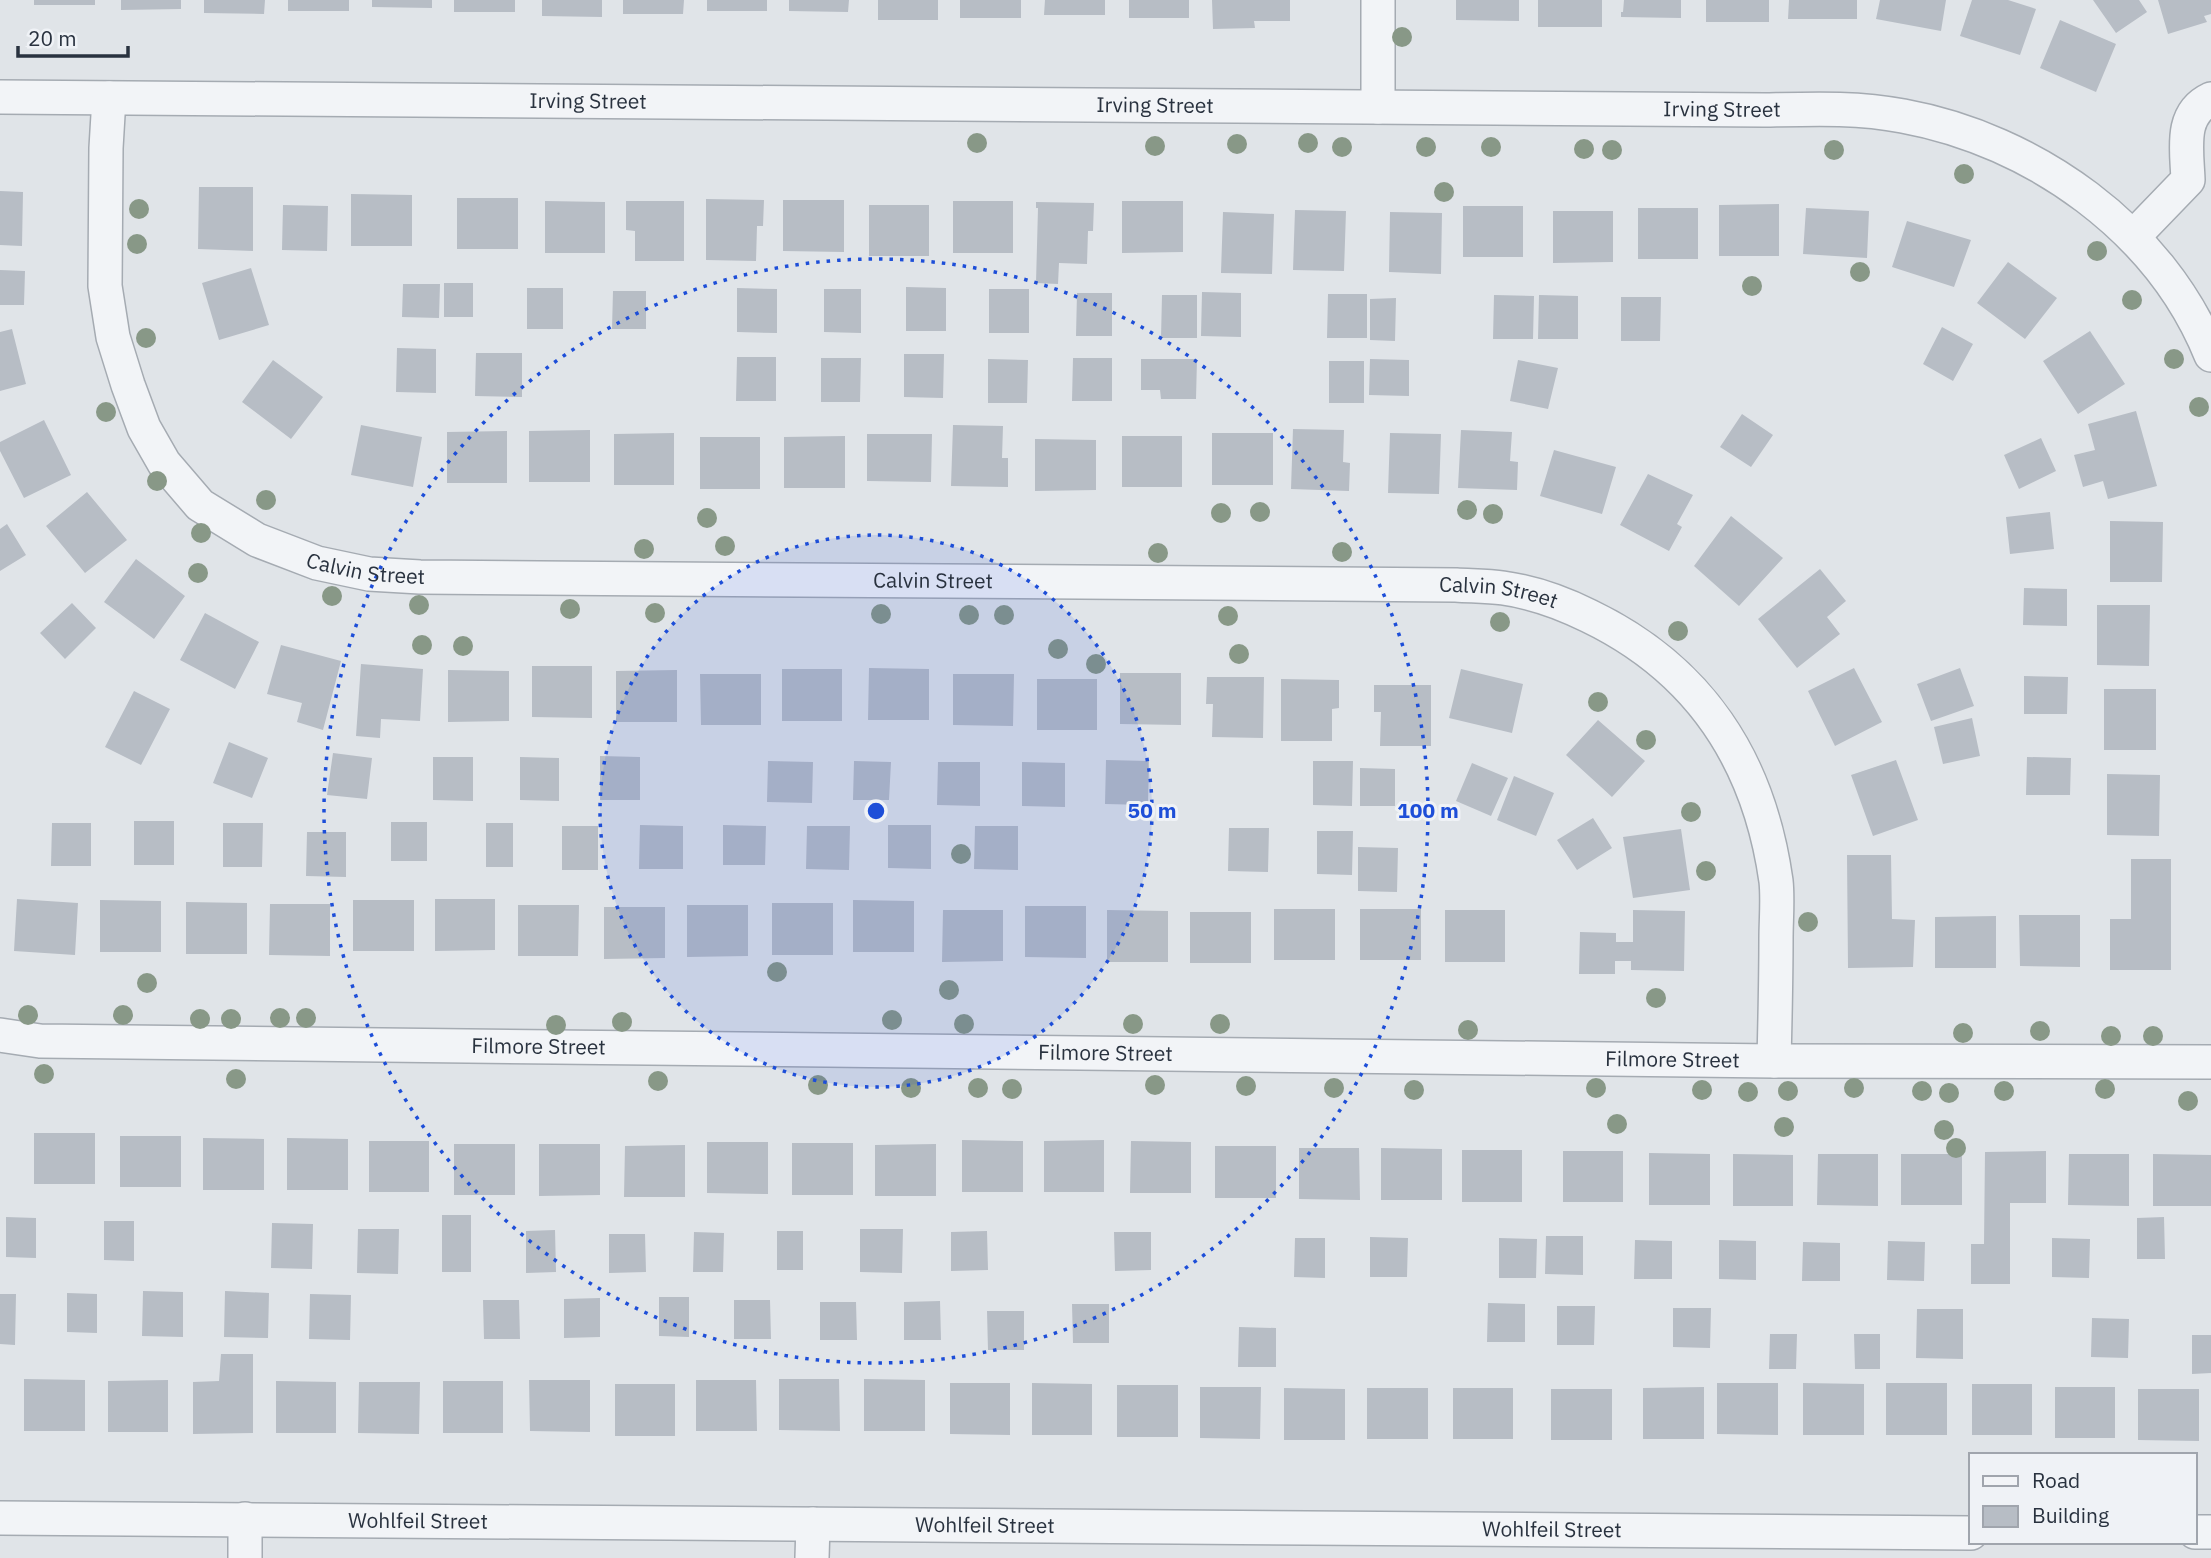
<svg xmlns="http://www.w3.org/2000/svg" width="2211" height="1558" font-family="'IBM Plex Sans',sans-serif">
	<rect width="100%" height="100%" fill="#e0e4e8"/>
	<!-- building -->
	<path fill="#b7bdc5" d="M34,0H95V5H34Z
		M121,0H181V9L121,10Z
		M204,0H265L264,14L204,13Z
		M288,0H349V11H288Z
		M372,0H432V8L372,7Z
		M454,0H515V12H454Z
		M542,0H602V17L542,16Z
		M623,0H684L683,14H623Z
		M707,0H767V11H707Z
		M789,0H849L848,12L789,11Z
		M878,0H938V20H878Z
		M960,0H1021V18H960Z
		M1045,0H1105V15H1044Z
		M1129,0H1189V18H1129Z
		M1212,0H1290V21H1254L1255,28L1213,29Z
		M1456,0H1519V21L1456,20Z
		M1538,0H1602V27H1538Z
		M1624,0H1681V18L1621,17V12H1623Z
		M1706,0H1769V22H1706Z
		M1789,0H1857V19H1788Z
		M1880,0H1946L1941,31L1876,19Z
		M1972,0H2008L2036,9L2020,55L1960,36Z
		M2093,0H2139L2147,12L2116,33Z
		M2158,0H2211V14L2204,16L2207,22L2168,34Z
		M2060,20L2116,44L2096,92L2040,68Z
		M199,187H253V251L198,249Z
		M0,191L23,192L22,246L0,245Z
		M351,194L412,195V246H351Z
		M457,198H518V249H457Z
		M706,199L764,200L763,226H757L756,261L706,260Z
		M783,200H844V252L783,251Z
		M545,201L605,202V253H545Z
		M626,201H684V261H635V231L626,230Z
		M953,201H1013V253H953Z
		M1122,201H1183V252L1122,253Z
		M1036,202L1094,203L1093,231H1088L1087,264L1059,263L1058,284L1036,283L1038,208H1036Z
		M1779,204V256H1719V205Z
		M283,205L328,206L327,251L282,250Z
		M869,205H929V256H869Z
		M1463,206H1523V257H1463Z
		M1638,208H1698V259H1638Z
		M1806,208L1869,211L1867,258L1803,254Z
		M1295,210L1346,211L1344,271L1293,270Z
		M1553,211H1613V262L1553,263Z
		M1223,212L1274,214L1272,274L1221,273Z
		M1390,212L1442,213L1441,274L1389,272Z
		M1907,221L1971,240L1954,287L1892,267Z
		M2008,262L2057,298L2025,339L1977,303Z
		M251,268L269,325L219,340L202,283Z
		M0,270L25,271L24,305H0Z
		M444,283H473V317H444Z
		M403,284H440L439,318L402,317Z
		M906,287L946,288V331H906Z
		M527,288H563V329H527Z
		M737,288L777,289V333L737,332Z
		M824,289H861V333L824,332Z
		M989,289H1029V333H989Z
		M613,291H646V329H612Z
		M1202,292L1241,293V337L1201,336Z
		M1077,293H1112V336H1076Z
		M1328,294H1367V338H1327Z
		M1162,295H1197V338H1161Z
		M1494,295L1534,296L1533,339H1493Z
		M1539,295L1578,296V339H1538Z
		M1621,297H1661L1660,341H1621Z
		M1396,298L1395,341L1370,340V299Z
		M1942,327L1973,344L1953,381L1923,364Z
		M12,329L26,384L0,391V332Z
		M2090,331L2125,384L2078,414L2043,361Z
		M397,348L436,349V393L396,392Z
		M476,353H522V397L475,396Z
		M904,354H944L943,398L904,397Z
		M737,357H776V401H736Z
		M821,358H861L860,402H821Z
		M1073,358H1112V401H1072Z
		M988,359L1028,360L1027,403H988Z
		M1141,359H1197L1196,399H1161L1160,390H1141Z
		M1370,359L1409,360V396L1369,395Z
		M273,360L323,397L291,439L242,402Z
		M1518,360L1558,368L1548,409L1510,401Z
		M1329,361H1364V403H1329Z
		M2136,411L2157,486L2108,499L2103,481L2083,487L2074,455L2095,450L2088,424Z
		M1742,414L1773,435L1751,467L1720,447Z
		M44,420L71,475L24,498L0,451V442Z
		M361,425L422,437L413,487L351,475Z
		M953,425L1003,426L1002,458H1008V487L951,486Z
		M1293,429L1344,430L1343,462L1350,463L1349,491L1291,489Z
		M590,430V482H529V431Z
		M1461,430L1512,432L1510,461L1518,462L1517,490L1458,488Z
		M507,431V483H447V432Z
		M674,433V485H614V434Z
		M1212,433H1273V485H1212Z
		M1390,433L1441,434L1439,494L1388,493Z
		M867,434H932L931,482L867,481Z
		M845,436V488H784V437Z
		M1122,436H1182V487H1122Z
		M700,437H760V489H700Z
		M2041,438L2056,471L2019,489L2004,455Z
		M1035,439L1096,440V490L1035,491Z
		M1554,450L1616,467L1602,514L1540,496Z
		M1648,474L1693,495L1677,524L1682,527L1669,551L1620,525Z
		M87,492L127,540L85,573L46,526Z
		M2050,512L2054,549L2010,554L2006,517Z
		M1731,516L1783,558L1739,606L1694,566Z
		M2110,521L2163,522L2162,582H2110Z
		M7,524L26,555L0,571V529Z
		M136,559L185,596L154,639L104,602Z
		M1820,569L1846,601L1827,617L1840,634L1797,668L1758,619Z
		M2024,588L2067,589V626L2023,625Z
		M72,603L96,628L65,659L40,633Z
		M2097,605H2150L2149,666L2097,665Z
		M205,613L259,642L235,689L180,660Z
		M281,645L341,661L323,730L297,722L302,703L267,694Z
		M361,664L423,669L420,721L381,719L380,738L356,736Z
		M532,666H592V718L532,717Z
		M869,668L929,669V720H868Z
		M1854,668L1882,722L1835,746L1808,691Z
		M1960,668L1974,706L1931,721L1917,684Z
		M782,669H842V721H782Z
		M1461,669L1523,684L1512,733L1449,718Z
		M448,670L509,671V721L448,722Z
		M677,670V722H616V671Z
		M1120,673H1181V725L1120,724Z
		M700,674H761V725H701Z
		M953,674H1014L1013,726L953,725Z
		M2024,676L2068,677L2067,714H2024Z
		M1207,677H1264L1263,738L1212,737L1213,704H1206Z
		M1037,679H1097V730H1037Z
		M1281,679L1339,680V708L1332,709V741H1281Z
		M1374,685H1431V746H1380L1381,712H1374Z
		M2104,689H2156V750H2104Z
		M134,691L170,709L141,765L105,747Z
		M1972,718L1980,756L1943,764L1934,727Z
		M1598,720L1645,761L1612,797L1566,755Z
		M229,742L268,758L252,798L213,783Z
		M333,753L372,758L367,799L327,795Z
		M600,756L640,757V800H600Z
		M433,757H473V801L433,800Z
		M520,757L559,758V801L520,800Z
		M2027,757L2071,758L2070,795H2026Z
		M1106,760L1149,761L1148,805L1105,804Z
		M1896,760L1918,820L1873,836L1851,775Z
		M768,761L813,762L812,803L767,802Z
		M854,761L891,762L889,800H853Z
		M1313,761H1353L1352,806L1313,805Z
		M938,762H980V806L937,805Z
		M1022,762L1065,763V807L1022,806Z
		M1472,763L1508,778L1491,816L1456,801Z
		M1360,768L1395,769V806H1360Z
		M2107,774L2160,775L2159,836L2107,835Z
		M1514,776L1554,793L1536,836L1497,820Z
		M1593,818L1612,848L1577,870L1557,840Z
		M134,821H174V865H134Z
		M391,822H427V861H391Z
		M52,823H91V866H51Z
		M223,823H263L262,867H223Z
		M486,823H513V867H486Z
		M640,825L683,826V869H639Z
		M723,825L766,826L765,865H723Z
		M888,825H931V869L888,868Z
		M562,826H598V870H562Z
		M807,826H850L849,870L806,869Z
		M975,826H1018V870L974,869Z
		M1229,828H1269L1268,872L1228,871Z
		M1681,829L1690,890L1633,898L1623,837Z
		M1317,831H1353L1352,875L1317,874Z
		M307,832H346V877L306,876Z
		M1358,847L1398,848L1397,892L1358,891Z
		M1847,855H1891L1892,919L1915,920L1913,967L1848,968Z
		M2131,859H2171V970H2110V919H2131Z
		M17,899L78,903L75,955L14,951Z
		M435,899H495V950L435,951Z
		M100,900L161,901V952H100Z
		M353,900H414V951H353Z
		M853,900L914,901V952H853Z
		M186,902L247,903V954H186Z
		M772,903H833V955H772Z
		M270,904H330V956L269,955Z
		M518,905H579L578,956H518Z
		M687,905H748V956L687,957Z
		M1025,906H1086V958L1025,957Z
		M604,907H665V958L604,959Z
		M1274,909H1335V960H1274Z
		M1360,909H1421V960H1360Z
		M943,910H1003V961L942,962Z
		M1107,910L1168,911V962H1107Z
		M1445,910H1505V962H1445Z
		M1633,910L1685,911L1684,971L1631,970V961H1615V974H1579L1580,932L1616,933V942H1633Z
		M1190,912H1251V963H1190Z
		M2019,915H2080V967L2020,966Z
		M1996,916V968H1935V917Z
		M34,1133H95V1184H34Z
		M120,1136H181V1187H120Z
		M203,1138L264,1139V1190H203Z
		M287,1138L348,1139V1190H287Z
		M962,1140L1023,1141V1192H962Z
		M1104,1140V1192H1044V1141Z
		M369,1141H429V1192H369Z
		M1131,1141L1191,1142V1193H1130Z
		M707,1142H768V1194L707,1193Z
		M792,1143H853V1195H792Z
		M454,1144H515V1195H454Z
		M539,1144H600V1195L539,1196Z
		M936,1144V1196H875V1145Z
		M685,1145V1197H624L625,1146Z
		M1215,1146H1276V1198H1215Z
		M1299,1148H1359L1360,1200L1299,1199Z
		M1381,1148L1442,1149V1200H1381Z
		M1462,1150H1522V1202H1462Z
		M1563,1151H1623V1202H1563Z
		M2046,1151V1203H2010V1284H1971V1244H1984L1985,1152Z
		M1649,1153L1710,1154V1205H1649Z
		M1733,1154L1793,1155V1206H1733Z
		M1818,1154H1878V1206L1817,1205Z
		M1901,1154H1962V1205H1901Z
		M2069,1154H2129V1206L2068,1205Z
		M2153,1154L2211,1155V1206H2153Z
		M442,1215H471V1272H442Z
		M6,1217L36,1218V1258L6,1257Z
		M2164,1217L2165,1259H2137V1218Z
		M104,1221H134V1261L104,1260Z
		M272,1223L313,1224L312,1269L271,1268Z
		M358,1229H399L398,1274L357,1273Z
		M860,1229H903L902,1273L860,1272Z
		M555,1230L556,1272L526,1273V1231Z
		M777,1231H803V1270H777Z
		M987,1231L988,1270L951,1271V1232Z
		M694,1232L724,1233L723,1272H693Z
		M1114,1232H1151V1270L1115,1271Z
		M609,1234H645L646,1272L609,1273Z
		M1546,1236H1583V1275L1545,1274Z
		M1370,1237L1408,1238L1407,1277H1370Z
		M1295,1238H1325V1278L1294,1277Z
		M1499,1238L1537,1239L1536,1278H1499Z
		M2052,1238L2090,1239L2089,1278L2052,1277Z
		M1635,1240L1672,1241V1279H1634Z
		M1719,1240L1756,1241V1280L1719,1279Z
		M1888,1241L1925,1242L1924,1281L1887,1280Z
		M1803,1242L1840,1243V1281H1802Z
		M143,1291L183,1292V1337L142,1336Z
		M225,1291L269,1293L268,1338L224,1337Z
		M67,1293L97,1294V1333L67,1332Z
		M0,1294H16L15,1345L0,1344Z
		M310,1294L351,1295L350,1340L309,1339Z
		M659,1297H689V1337L659,1336Z
		M600,1298V1337L564,1338V1299Z
		M483,1300H519L520,1339H484Z
		M734,1300H770L771,1339H734Z
		M940,1301L941,1340H904V1302Z
		M820,1302H856L857,1340H820Z
		M1488,1303L1525,1304V1342H1487Z
		M1072,1304H1109V1343H1073Z
		M1557,1306H1595L1594,1345H1557Z
		M1673,1308H1711L1710,1348L1673,1347Z
		M1917,1309H1963V1359L1916,1358Z
		M987,1311H1024V1350H988Z
		M2092,1318L2129,1319L2128,1358L2091,1357Z
		M1239,1327L1276,1328V1367H1238Z
		M1770,1334H1797L1796,1369H1769Z
		M1854,1334H1880V1369H1855Z
		M2192,1335H2211V1373L2192,1374Z
		M221,1354H253V1433L193,1434V1382L219,1381Z
		M24,1379L85,1380V1431H24Z
		M779,1379H839L840,1431L779,1430Z
		M864,1379L925,1380V1431H864Z
		M168,1380V1432H108V1381Z
		M529,1380H590V1432L530,1431Z
		M696,1380H756L757,1431H696Z
		M276,1381L336,1382V1433H276Z
		M443,1381H503V1433H443Z
		M359,1382H420L419,1434L358,1433Z
		M950,1383H1010V1435L950,1434Z
		M1032,1383L1092,1384V1435H1032Z
		M1717,1383H1778V1435L1717,1434Z
		M1803,1383L1864,1384V1435H1803Z
		M1886,1383H1947V1435H1886Z
		M615,1384H675V1436H615Z
		M1972,1384H2032V1435H1972Z
		M1117,1385H1178V1437H1117Z
		M1200,1387H1261L1260,1439L1200,1438Z
		M1704,1387V1439H1643V1388Z
		M2055,1387H2115V1438H2055Z
		M1284,1388L1345,1389V1440H1284Z
		M1367,1388H1428V1439H1367Z
		M1453,1388H1513V1439H1453Z
		M1551,1389H1612V1440H1551Z
		M2138,1389H2199V1441L2138,1440Z"/>
	<g fill="none" stroke-linecap="round" stroke-linejoin="round">
		<!-- minor casing -->
		<g stroke="#a5abb2" stroke-width="36">
			<g id="minor">
				<path d="M1378,0V107"/>
				<path id="s1" d="M0,97L1765,110C1811,109 1857,107 1903,116C2034,140 2160,229 2211,355"/>
				<path id="s2" d="M109,98L106,148L105,286L113,337L128,385L144,428L164,463L200,505L257,540L317,563L369,574L420,577L1456,585C1471,586 1488,586 1503,588C1532,592 1563,603 1589,616C1699,669 1759,760 1776,881C1778,899 1776,920 1776,939C1776,980 1775,1020 1774,1061"/>
				<path d="M2133,237L2188,180C2187,150 2179,114 2211,99"/>
				<path id="s3" d="M0,1035L40,1041L1774,1061L2211,1062"/>
				<path id="s4" d="M0,1518L1971,1533"/>
				<path d="M2195,1532H2211"/>
				<path d="M245,1558V1519"/>
				<path d="M812,1558L813,1524"/>
			</g>
		</g>
		<!-- minor -->
		<use href="#minor" stroke="#f2f4f7" stroke-width="33"/>
	</g>
	<!-- trees -->
	<g fill="#889887">
		<circle cx="1402" cy="37" r="10"/>
		<circle cx="977" cy="143" r="10"/>
		<circle cx="1308" cy="143" r="10"/>
		<circle cx="1237" cy="144" r="10"/>
		<circle cx="1155" cy="146" r="10"/>
		<circle cx="1342" cy="147" r="10"/>
		<circle cx="1426" cy="147" r="10"/>
		<circle cx="1491" cy="147" r="10"/>
		<circle cx="1584" cy="149" r="10"/>
		<circle cx="1612" cy="150" r="10"/>
		<circle cx="1834" cy="150" r="10"/>
		<circle cx="1964" cy="174" r="10"/>
		<circle cx="1444" cy="192" r="10"/>
		<circle cx="139" cy="209" r="10"/>
		<circle cx="137" cy="244" r="10"/>
		<circle cx="2097" cy="251" r="10"/>
		<circle cx="1860" cy="272" r="10"/>
		<circle cx="1752" cy="286" r="10"/>
		<circle cx="2132" cy="300" r="10"/>
		<circle cx="146" cy="338" r="10"/>
		<circle cx="2174" cy="359" r="10"/>
		<circle cx="2199" cy="407" r="10"/>
		<circle cx="106" cy="412" r="10"/>
		<circle cx="157" cy="481" r="10"/>
		<circle cx="266" cy="500" r="10"/>
		<circle cx="1467" cy="510" r="10"/>
		<circle cx="1260" cy="512" r="10"/>
		<circle cx="1221" cy="513" r="10"/>
		<circle cx="1493" cy="514" r="10"/>
		<circle cx="707" cy="518" r="10"/>
		<circle cx="201" cy="533" r="10"/>
		<circle cx="725" cy="546" r="10"/>
		<circle cx="644" cy="549" r="10"/>
		<circle cx="1342" cy="552" r="10"/>
		<circle cx="1158" cy="553" r="10"/>
		<circle cx="198" cy="573" r="10"/>
		<circle cx="332" cy="596" r="10"/>
		<circle cx="419" cy="605" r="10"/>
		<circle cx="570" cy="609" r="10"/>
		<circle cx="655" cy="613" r="10"/>
		<circle cx="881" cy="614" r="10"/>
		<circle cx="969" cy="615" r="10"/>
		<circle cx="1004" cy="615" r="10"/>
		<circle cx="1228" cy="616" r="10"/>
		<circle cx="1500" cy="622" r="10"/>
		<circle cx="1678" cy="631" r="10"/>
		<circle cx="422" cy="645" r="10"/>
		<circle cx="463" cy="646" r="10"/>
		<circle cx="1058" cy="649" r="10"/>
		<circle cx="1239" cy="654" r="10"/>
		<circle cx="1096" cy="664" r="10"/>
		<circle cx="1598" cy="702" r="10"/>
		<circle cx="1646" cy="740" r="10"/>
		<circle cx="1691" cy="812" r="10"/>
		<circle cx="961" cy="854" r="10"/>
		<circle cx="1706" cy="871" r="10"/>
		<circle cx="1808" cy="922" r="10"/>
		<circle cx="777" cy="972" r="10"/>
		<circle cx="147" cy="983" r="10"/>
		<circle cx="949" cy="990" r="10"/>
		<circle cx="1656" cy="998" r="10"/>
		<circle cx="28" cy="1015" r="10"/>
		<circle cx="123" cy="1015" r="10"/>
		<circle cx="280" cy="1018" r="10"/>
		<circle cx="306" cy="1018" r="10"/>
		<circle cx="200" cy="1019" r="10"/>
		<circle cx="231" cy="1019" r="10"/>
		<circle cx="892" cy="1020" r="10"/>
		<circle cx="622" cy="1022" r="10"/>
		<circle cx="964" cy="1024" r="10"/>
		<circle cx="1133" cy="1024" r="10"/>
		<circle cx="1220" cy="1024" r="10"/>
		<circle cx="556" cy="1025" r="10"/>
		<circle cx="1468" cy="1030" r="10"/>
		<circle cx="2040" cy="1031" r="10"/>
		<circle cx="1963" cy="1033" r="10"/>
		<circle cx="2111" cy="1036" r="10"/>
		<circle cx="2153" cy="1036" r="10"/>
		<circle cx="44" cy="1074" r="10"/>
		<circle cx="236" cy="1079" r="10"/>
		<circle cx="658" cy="1081" r="10"/>
		<circle cx="818" cy="1085" r="10"/>
		<circle cx="1155" cy="1085" r="10"/>
		<circle cx="1246" cy="1086" r="10"/>
		<circle cx="911" cy="1088" r="10"/>
		<circle cx="978" cy="1088" r="10"/>
		<circle cx="1334" cy="1088" r="10"/>
		<circle cx="1596" cy="1088" r="10"/>
		<circle cx="1854" cy="1088" r="10"/>
		<circle cx="1012" cy="1089" r="10"/>
		<circle cx="2105" cy="1089" r="10"/>
		<circle cx="1414" cy="1090" r="10"/>
		<circle cx="1702" cy="1090" r="10"/>
		<circle cx="1788" cy="1091" r="10"/>
		<circle cx="1922" cy="1091" r="10"/>
		<circle cx="2004" cy="1091" r="10"/>
		<circle cx="1748" cy="1092" r="10"/>
		<circle cx="1949" cy="1093" r="10"/>
		<circle cx="2188" cy="1101" r="10"/>
		<circle cx="1617" cy="1124" r="10"/>
		<circle cx="1784" cy="1127" r="10"/>
		<circle cx="1944" cy="1130" r="10"/>
		<circle cx="1956" cy="1148" r="10"/>
	</g>
	<!-- distance rings -->
	<circle cx="876" cy="811" r="276" fill="#1d4ed8" fill-opacity=".12"/>
	<g fill="none" stroke="#1d4ed8" stroke-width="3.5" stroke-dasharray="3.5 7">
		<circle cx="876" cy="811" r="276"/>
		<circle cx="876" cy="811" r="552"/>
	</g>
	<g text-anchor="middle" stroke-width="6" stroke-linejoin="round" paint-order="stroke">
		<!-- street labels -->
		<g font-size="21" fill="#29323f" stroke="#eff2f6">
			<text dy="7" stroke="none"><textPath href="#s1" startOffset="588">Irving Street</textPath></text>
			<text dy="7" stroke="none"><textPath href="#s1" startOffset="1155">Irving Street</textPath></text>
			<text dy="7" stroke="none"><textPath href="#s1" startOffset="1722">Irving Street</textPath></text>
			<text dy="7" stroke="none"><textPath href="#s2" startOffset="612">Calvin Street</textPath></text>
			<text dy="7" stroke="none"><textPath href="#s2" startOffset="1180">Calvin Street</textPath></text>
			<text dy="7" stroke="none"><textPath href="#s2" startOffset="1746">Calvin Street</textPath></text>
			<text dy="7" stroke="none"><textPath href="#s3" startOffset="539">Filmore Street</textPath></text>
			<text dy="7" stroke="none"><textPath href="#s3" startOffset="1106">Filmore Street</textPath></text>
			<text dy="7" stroke="none"><textPath href="#s3" startOffset="1673">Filmore Street</textPath></text>
			<text dy="7" stroke="none"><textPath href="#s4" startOffset="418">Wohlfeil Street</textPath></text>
			<text dy="7" stroke="none"><textPath href="#s4" startOffset="985">Wohlfeil Street</textPath></text>
			<text dy="7" stroke="none"><textPath href="#s4" startOffset="1552">Wohlfeil Street</textPath></text>
		</g>
	</g>
	<circle cx="876" cy="811" r="10" fill="#1d4ed8" stroke="#eff2f6" stroke-width="3.5"/>
	<g font-size="21" text-anchor="middle" font-weight="bold" fill="#1d4ed8" stroke="#eff2f6" stroke-width="6" stroke-linejoin="round" paint-order="stroke">
		<text x="1152" y="818">50 m</text>
		<text x="1428" y="818">100 m</text>
	</g>
	<!-- legend -->
	<rect x="1969" y="1453" width="228" height="91" fill="#eff2f6" stroke="#a0a5ad" stroke-width="2"/>
	<rect x="1983" y="1476" width="35" height="10" fill="#f2f4f7" stroke="#a0a5ad" stroke-width="2"/>
	<text x="2032" y="1488" font-size="21" fill="#29323f">Road</text>
	<rect x="1983" y="1506" width="35" height="21" fill="#b7bdc5" stroke="#a0a5ad" stroke-width="2"/>
	<text x="2032" y="1523" font-size="21" fill="#29323f">Building</text>
	<!-- scale -->
	<path d="M18 46v10h110v-10" fill="none" stroke="#29323f" stroke-width="3.5"/>
	<text x="28" y="46" font-size="21" fill="#29323f" stroke="#eff2f6" stroke-width="5" paint-order="stroke">20 m</text>
</svg>
